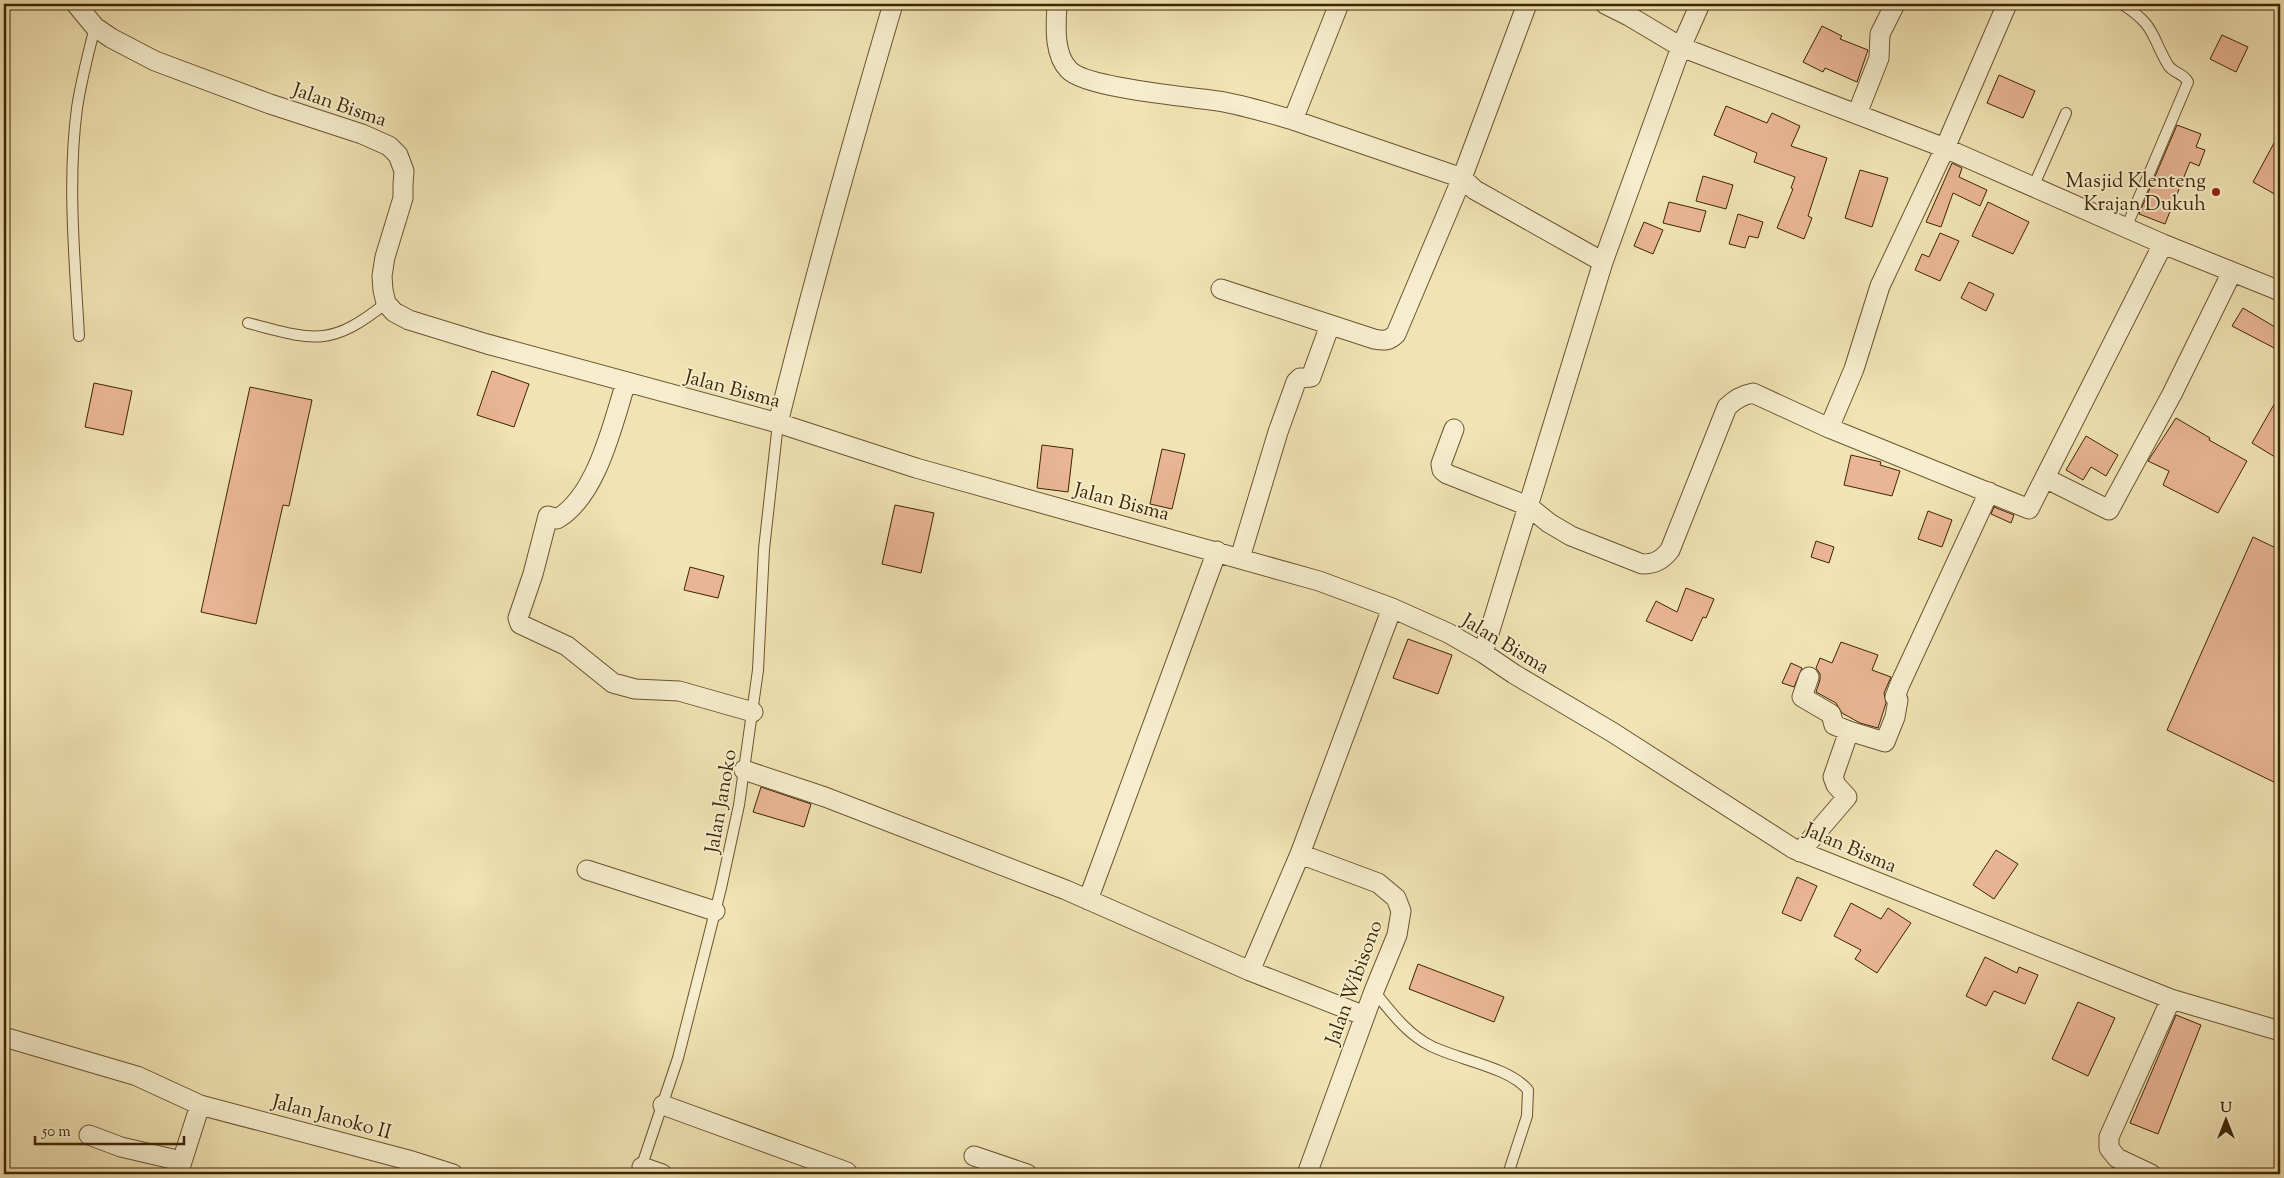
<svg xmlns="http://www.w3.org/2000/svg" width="2284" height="1178" font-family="'Sorts Mill Goudy',serif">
	<rect width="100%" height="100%" fill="#f1e3b3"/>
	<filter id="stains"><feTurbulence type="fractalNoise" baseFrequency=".004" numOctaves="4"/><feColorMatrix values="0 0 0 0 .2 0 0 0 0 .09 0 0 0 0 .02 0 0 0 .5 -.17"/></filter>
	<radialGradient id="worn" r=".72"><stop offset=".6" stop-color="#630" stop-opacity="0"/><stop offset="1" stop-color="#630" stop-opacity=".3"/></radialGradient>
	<!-- building -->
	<path fill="#eab594" stroke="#3c2503" d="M1822,26L1842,36L1840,39L1868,50L1857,82L1825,68L1823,72L1803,62Z
		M2222,35L2248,47L2236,72L2210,59Z
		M1999,75L2035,91L2023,118L1987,103Z
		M1726,106L1767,123L1772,113L1800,126L1791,146L1827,158L1808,216L1812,218L1804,239L1777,228L1793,189L1791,188L1795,177L1754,162L1757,153L1714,135Z
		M2177,125L2201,134L2196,147L2205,150L2199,166L2190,162L2165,224L2139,214Z
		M2280,132V197L2253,182Z
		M1952,163L1962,168L1959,177L1987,190L1980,206L1953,193L1941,227L1926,222Z
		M1860,170L1888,178L1872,227L1845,218Z
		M1703,176L1733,185L1726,209L1696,201Z
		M1669,202L1706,211L1700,232L1663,223Z
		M1988,202L2029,222L2013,254L1972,236Z
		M1738,214L1763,222L1758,238L1749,236L1745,248L1729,244Z
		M1644,222L1663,230L1653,254L1634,246Z
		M1940,233L1959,241L1940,281L1915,270L1922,254L1929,257Z
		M1969,282L1994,294L1986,311L1961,298Z
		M2243,308L2280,330V351L2232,326Z
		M492,371L529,384L514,427L477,415Z
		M94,383L132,391L123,435L85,427Z
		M250,387L312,400L289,506L283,505L256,624L201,612Z
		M2280,394V448L2275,457L2252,443Z
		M2176,418L2210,438L2209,440L2247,461L2218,513L2163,485L2169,471L2148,461Z
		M2086,436L2118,455L2106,476L2091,467L2083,480L2066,470Z
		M1042,445L1073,449L1068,492L1037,488Z
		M1162,449L1185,454L1172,509L1150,504Z
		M1851,455L1881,462L1880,465L1900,471L1892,496L1844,485Z
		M895,505L934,513L921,573L882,564Z
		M1994,507L2014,515L2011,523L1991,514Z
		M1928,511L1952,520L1942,547L1918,539Z
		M2253,537L2280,550V785L2167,730Z
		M1816,541L1834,547L1829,563L1811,557Z
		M690,567L724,576L718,598L684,590Z
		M1686,588L1714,599L1706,618L1703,617L1692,641L1646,621L1656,601L1677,612Z
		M1408,639L1452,655L1438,694L1393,678Z
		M1841,642L1878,655L1872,670L1891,677L1884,693L1886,703L1878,728L1860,723L1842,713L1836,703L1816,692L1820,680V674L1816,668L1820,658L1832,663Z
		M1791,663L1802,668L1794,687L1782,683Z
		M761,787L811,804L804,827L753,812Z
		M1996,850L2018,864L1994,899L1973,885Z
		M1797,877L1817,886L1801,921L1782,913Z
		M1851,903L1881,919L1888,908L1911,923L1877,973L1855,959L1861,950L1834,936Z
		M1985,957L2017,973L2019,967L2038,975L2025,1004L1994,991L1986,1006L1966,996Z
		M1418,964L1504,997L1494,1022L1409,989Z
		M2078,1002L2115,1018L2088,1076L2052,1059Z
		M2176,1015L2201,1025L2158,1134L2130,1123Z"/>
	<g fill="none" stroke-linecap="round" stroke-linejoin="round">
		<!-- service casing -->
		<g stroke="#69542f" stroke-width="12">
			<path id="service" d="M2122,4C2156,26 2150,34 2168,65C2173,73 2185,74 2188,82L2126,228
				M2033,187L2066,113
				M248,323C313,340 330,348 386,303
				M79,336C75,261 67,183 77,108C81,81 88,54 95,27
				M1374,991C1391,1012 1407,1034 1431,1046C1459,1060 1509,1067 1528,1090L1527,1116L1508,1174
				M640,1171L678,1058L721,888L739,805L758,670L764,549L778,423"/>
		</g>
		<!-- minor casing -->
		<g stroke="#69542f" stroke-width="21">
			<path id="minor" d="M76,4L95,27L111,38L155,61L270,104L362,134L389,146L398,155L404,171L403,185V198L385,257L382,276L383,290L386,303L394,312L409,320L487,344L778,423L916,468L1319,581L1392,608L1448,633L1483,653L1514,674L1612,732L1794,849L2171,999L2280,1031
				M1057,4C1056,24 1053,54 1069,70C1086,88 1190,97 1218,101C1243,105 1269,113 1293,120L1462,178L1475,190L1603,262
				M1605,4L1629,16L1681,47L1945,148L2163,244L2280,291
				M2007,4L1945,148L1880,286L1854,369L1829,428L2029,509L2163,244
				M1857,114L1879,58L1880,34L1895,4
				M1293,120L1339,4
				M1221,289L1374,339C1384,341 1389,341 1396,334L1462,178L1527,4
				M626,382C613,423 597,496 557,519L548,516L533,574L518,618L520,624L567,646L613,683L635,689L679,691L753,712
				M778,423C813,282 852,143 893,4
				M1454,429L1441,464L1442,470L1447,474L1528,506L1549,523L1571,536L1642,564C1655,564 1662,560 1670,550L1727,407C1735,399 1742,395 1753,393L1829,428
				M2045,478L2109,510L2172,394L2232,272
				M1240,558L1278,432L1296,382L1300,378L1311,377L1330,325
				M1483,653L1603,262L1681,47L1700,4
				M1809,677L1802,697L1831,714L1834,725L1849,731
				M744,770L825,797L1066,890L1250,971L1365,1016
				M1800,852L1847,797L1836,785L1833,777L1849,731L1885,742L1895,717L1898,700L1895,697L1900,684L1989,492
				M587,870L715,911
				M1088,900L1217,551
				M1250,971L1300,854
				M4,1037L137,1076L200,1105L412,1161L453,1174
				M663,1105L847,1172
				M89,1135L121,1147L181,1161
				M974,1156L1027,1174
				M642,1167L662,1174
				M178,1174L200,1105
				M1307,1174L1374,991L1397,935L1401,911L1396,898L1378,883L1300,854L1392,608
				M2151,1174L2117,1158L2109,1148V1137L2171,999"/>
		</g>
		<!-- service -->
		<use href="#service" stroke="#f6edce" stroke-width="10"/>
		<!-- minor -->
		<use href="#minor" stroke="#f6edce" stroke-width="19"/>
	</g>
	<!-- markers -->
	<circle fill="#8f2418" stroke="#f6edce" stroke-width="2" cx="2216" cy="192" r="5"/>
	<g text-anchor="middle" stroke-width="4" stroke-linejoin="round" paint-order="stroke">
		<!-- street labels -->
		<g font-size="20" fill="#3c2503" stroke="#f6edce">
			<text transform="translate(340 104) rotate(19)" y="7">Jalan Bisma</text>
			<text transform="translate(733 388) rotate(15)" y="7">Jalan Bisma</text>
			<text transform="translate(1122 501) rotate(15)" y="7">Jalan Bisma</text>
			<text transform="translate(1506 643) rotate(31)" y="7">Jalan Bisma</text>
			<text transform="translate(720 801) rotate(-80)" y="7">Jalan Janoko</text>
			<text transform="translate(1851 847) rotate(23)" y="7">Jalan Bisma</text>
			<text transform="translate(1353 982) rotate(-70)" y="7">Jalan Wibisono</text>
			<text transform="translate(332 1116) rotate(15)" y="7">Jalan Janoko II</text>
		</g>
		<!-- poi labels -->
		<g font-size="20" fill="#3c2503" stroke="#f6edce" text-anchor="end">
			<text x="2206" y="187">Masjid Klenteng<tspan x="2206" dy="23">Krajan Dukuh</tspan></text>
		</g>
	</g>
	<!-- margin -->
	<rect width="2284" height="1178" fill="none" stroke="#f1e3b3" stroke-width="20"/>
	<rect x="5" y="5" width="2274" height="1168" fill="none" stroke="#3c2503" stroke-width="2.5"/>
	<rect x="10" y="10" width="2264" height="1158" fill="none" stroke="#3c2503"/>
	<!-- north arrow -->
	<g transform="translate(2226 1120)" stroke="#f6edce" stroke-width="4" paint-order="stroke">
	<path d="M0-4L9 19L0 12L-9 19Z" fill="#3c2503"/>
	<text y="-8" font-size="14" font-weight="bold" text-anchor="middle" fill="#3c2503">U</text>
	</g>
	<!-- scale -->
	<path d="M35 1136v8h149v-8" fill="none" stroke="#3c2503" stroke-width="2.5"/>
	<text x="42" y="1136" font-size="15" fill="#3c2503" stroke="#f6edce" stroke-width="4" paint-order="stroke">50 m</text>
	<rect width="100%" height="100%" filter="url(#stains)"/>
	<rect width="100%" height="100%" fill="url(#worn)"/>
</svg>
